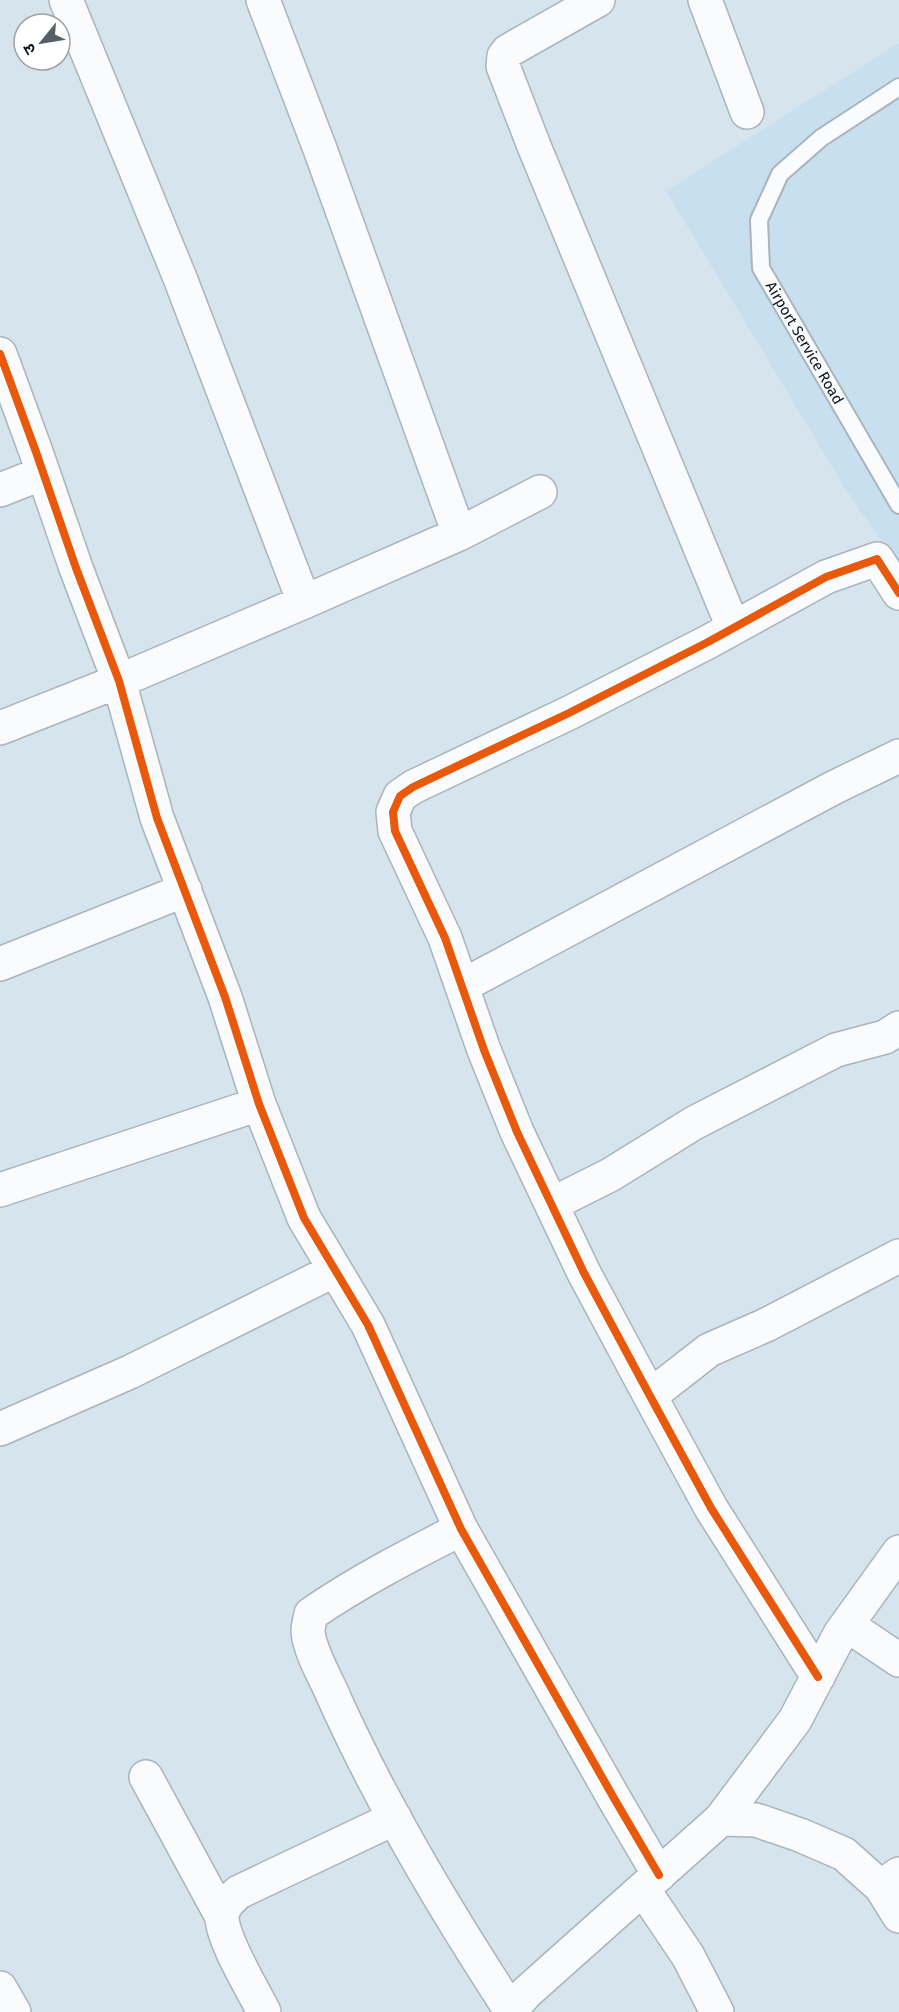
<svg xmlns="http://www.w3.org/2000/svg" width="899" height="2012" font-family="'Fira Sans','Noto Sans Devanagari',sans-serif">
	<rect width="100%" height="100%" fill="#d6e4ed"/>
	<!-- built -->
	<path fill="#c7dfef" d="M899,43V567L845,488L666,191Z"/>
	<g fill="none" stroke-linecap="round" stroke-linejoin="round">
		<!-- lane casing -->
		<g stroke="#a9b4bb" stroke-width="20">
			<g id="lane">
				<path id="s1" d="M899,87L821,138L780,174L759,220L761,268L899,505"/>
			</g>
		</g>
		<!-- street casing -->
		<g stroke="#a9b4bb" stroke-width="36">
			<path id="street" d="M66,0L180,278L304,602
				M263,0L320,149L459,534
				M598,0L508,51L504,56L503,66L534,146L733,627
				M705,0L747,112
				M0,354L36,452L76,568L119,681L157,818L225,997L259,1104L304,1218L368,1325L461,1529L615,1800L659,1875
				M0,490L43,473
				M0,728L119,681L304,602L459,534L540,492
				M0,964L185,890
				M462,986L833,788L899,756
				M0,1190L259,1104
				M552,1204L610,1175L694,1123L836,1050L885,1037L899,1028
				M650,1396L709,1350L766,1325L899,1256
				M0,1429L130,1372L335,1270
				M461,1529C410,1555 359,1581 311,1614C310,1619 308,1626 308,1632C310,1653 327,1680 335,1700C384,1808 446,1911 511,2011
				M847,1625L899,1660
				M818,1677L711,1508L650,1396L584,1273L517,1132L484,1050L445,938L395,831L393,812L400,796L413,787L569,713L708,642L826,577L877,559L899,593
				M146,1777L222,1917
				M721,1819L756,1820L800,1835L844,1854L881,1887
				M899,1874L881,1887L899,1916
				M643,1889L688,1956L717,2012
				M0,1988L14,2012
				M264,2012C253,1990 223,1941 222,1918C222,1906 231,1899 239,1892L395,1818
				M509,2012L527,1992L721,1819L795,1720L840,1634L899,1552"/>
		</g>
		<!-- lane -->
		<use href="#lane" stroke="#f9fbfc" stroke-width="16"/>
		<!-- street -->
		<use href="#street" stroke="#f9fbfc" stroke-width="33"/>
		<!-- cycleway casing -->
		<g stroke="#fff" stroke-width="11">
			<path id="cycleway" d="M0,354L36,452L76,568L119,681L157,818L225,997L259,1104L304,1218L368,1325L461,1529L615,1800L659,1875
				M818,1677L711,1508L650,1396L584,1273L517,1132L484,1050L445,938L395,831L393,812L400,796L413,787L569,713L708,642L826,577L877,559L899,593"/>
		</g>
		<!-- cycleway -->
		<use href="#cycleway" stroke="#e8590c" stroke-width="8"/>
	</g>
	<g text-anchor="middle" stroke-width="5" stroke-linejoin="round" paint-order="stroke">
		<!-- street labels -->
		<g font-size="15" fill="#0e171d" stroke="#fff">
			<text dy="5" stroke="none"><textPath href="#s1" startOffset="333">Airport Service Road</textPath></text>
		</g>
	</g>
	<!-- north arrow -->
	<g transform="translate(42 42) rotate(240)"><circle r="28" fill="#ffffff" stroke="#9fa2a5" stroke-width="1.5"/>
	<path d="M0-4.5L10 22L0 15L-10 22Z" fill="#545f66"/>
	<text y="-9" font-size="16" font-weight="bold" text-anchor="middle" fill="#0e171d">उ</text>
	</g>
</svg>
